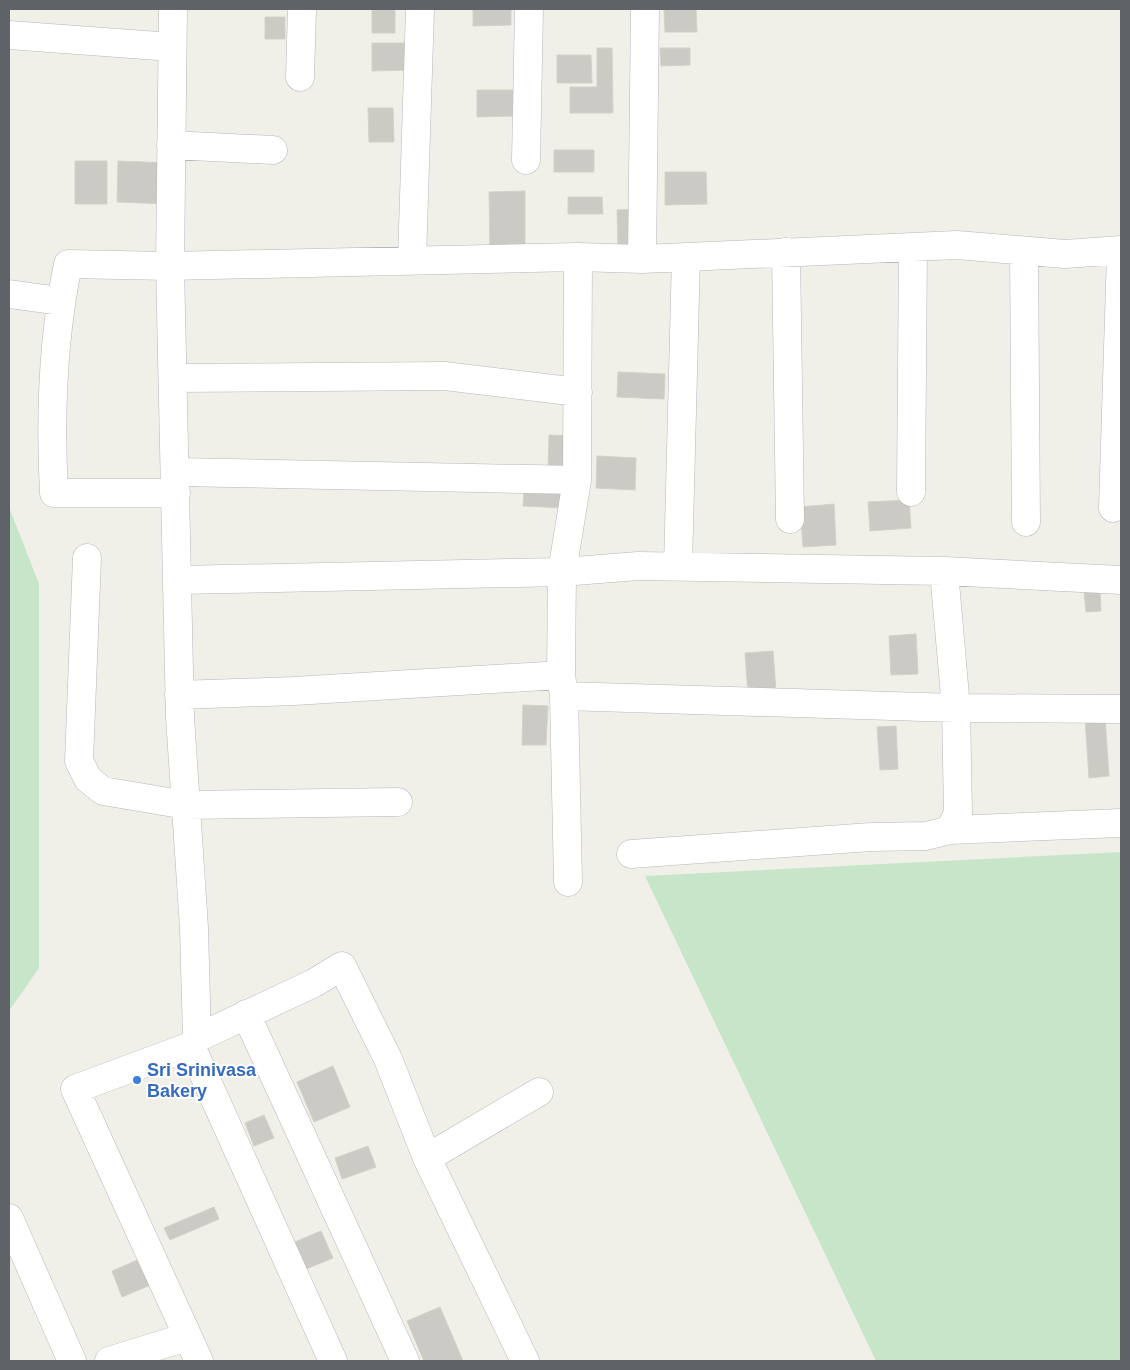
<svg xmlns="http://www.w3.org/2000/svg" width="1130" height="1370" font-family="Helvetica,sans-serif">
	<rect width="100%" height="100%" fill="#f0efe8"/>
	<!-- green -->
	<path fill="#c7e6c9" d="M9,507L39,584V968L9,1011Z
		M1121,852V1361H876L645,876Z"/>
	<!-- building -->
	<path fill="#cccac5" stroke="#d5d1c7" d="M372,9H395V33H372Z
		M473,9H511V25L473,26Z
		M664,9H696L697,32H665Z
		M265,17H285V39H265Z
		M372,43H411V70L372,71Z
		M597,48H612L613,113H570V87H597Z
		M660,48H690V65L661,66Z
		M557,55H591L592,83H557Z
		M477,90H513V116L477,117Z
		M368,108H393L394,142H369Z
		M554,150H594V172H554Z
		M75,161H107V204H75Z
		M118,161L168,163L167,204L117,202Z
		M665,172H706L707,204L665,205Z
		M525,191V249H490L489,192Z
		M568,197H602L603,214H568Z
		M642,209V246H618L617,210Z
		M618,372L665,374L664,399L617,397Z
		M549,435L570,436L568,471L548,470Z
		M597,456L636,458L635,490L596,488Z
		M524,492L564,493L563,508L523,506Z
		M909,500L911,528L870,531L868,502Z
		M834,504L836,545L803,547L800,507Z
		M1100,590L1101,611L1086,612L1084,591Z
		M916,634L918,674L891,675L889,636Z
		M773,651L776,692L748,694L745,653Z
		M523,705L548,706L546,745H522Z
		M1105,717L1109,776L1089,778L1085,718Z
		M896,726L898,769L880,770L877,727Z
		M333,1066L350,1107L314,1122L297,1082Z
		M264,1115L274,1138L254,1146L245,1123Z
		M368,1146L376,1167L342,1179L335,1158Z
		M214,1207L219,1219L170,1240L164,1228Z
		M321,1231L333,1258L306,1269L295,1242Z
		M149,1255L160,1281L122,1297L112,1271Z
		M440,1307L463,1361H424L407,1321Z"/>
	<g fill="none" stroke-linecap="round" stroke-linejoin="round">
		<!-- street casing -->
		<g stroke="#b5b7bb" stroke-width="29">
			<path id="street" d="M173,9L170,266L578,257L642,259
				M645,9L642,259L957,245L1065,254L1121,250
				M9,35L172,47
				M300,77L302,9
				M171,145L273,150
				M526,160L529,9
				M1024,251L1026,522
				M786,252L790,519
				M412,260L420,9
				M9,294L60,301
				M174,378L445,376L578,392
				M176,472L577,480
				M911,492L913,247
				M176,493H54C50,419 53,337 68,264L170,266L180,717L194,928L197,1038
				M1113,508L1121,253
				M87,558L79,761L88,779L103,791L186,805L398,802
				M678,566L686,257
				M178,580L562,572L638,566L944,571L1121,580
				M561,675L564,696L956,708L1121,709
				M179,695L294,691L561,675L562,572L577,480L578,257
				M564,696L568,882
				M950,830L1121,823
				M631,854L871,837L926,836L950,830L958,813L956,708L944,571
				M246,1014L405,1361
				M191,1046L333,1361
				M427,1158L539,1092
				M9,1218L72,1361
				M109,1361L187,1337
				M199,1361L75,1089L191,1046L197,1038L314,983L342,966L388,1059L427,1158L525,1361"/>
		</g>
		<!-- street -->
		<use href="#street" stroke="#fff" stroke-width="28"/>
	</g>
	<!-- markers -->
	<circle fill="#3f7fe0" stroke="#fff" stroke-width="2" cx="137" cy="1080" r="5"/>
	<g text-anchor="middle" stroke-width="4" stroke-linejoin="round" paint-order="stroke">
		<!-- shop labels -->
		<g font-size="18" font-weight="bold" fill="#366cbe" stroke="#fff" text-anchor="start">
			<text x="147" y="1076">Sri Srinivasa<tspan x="147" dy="21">Bakery</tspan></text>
		</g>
	</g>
	<!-- border -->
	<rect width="1130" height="1370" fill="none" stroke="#5f6267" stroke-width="20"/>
</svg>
